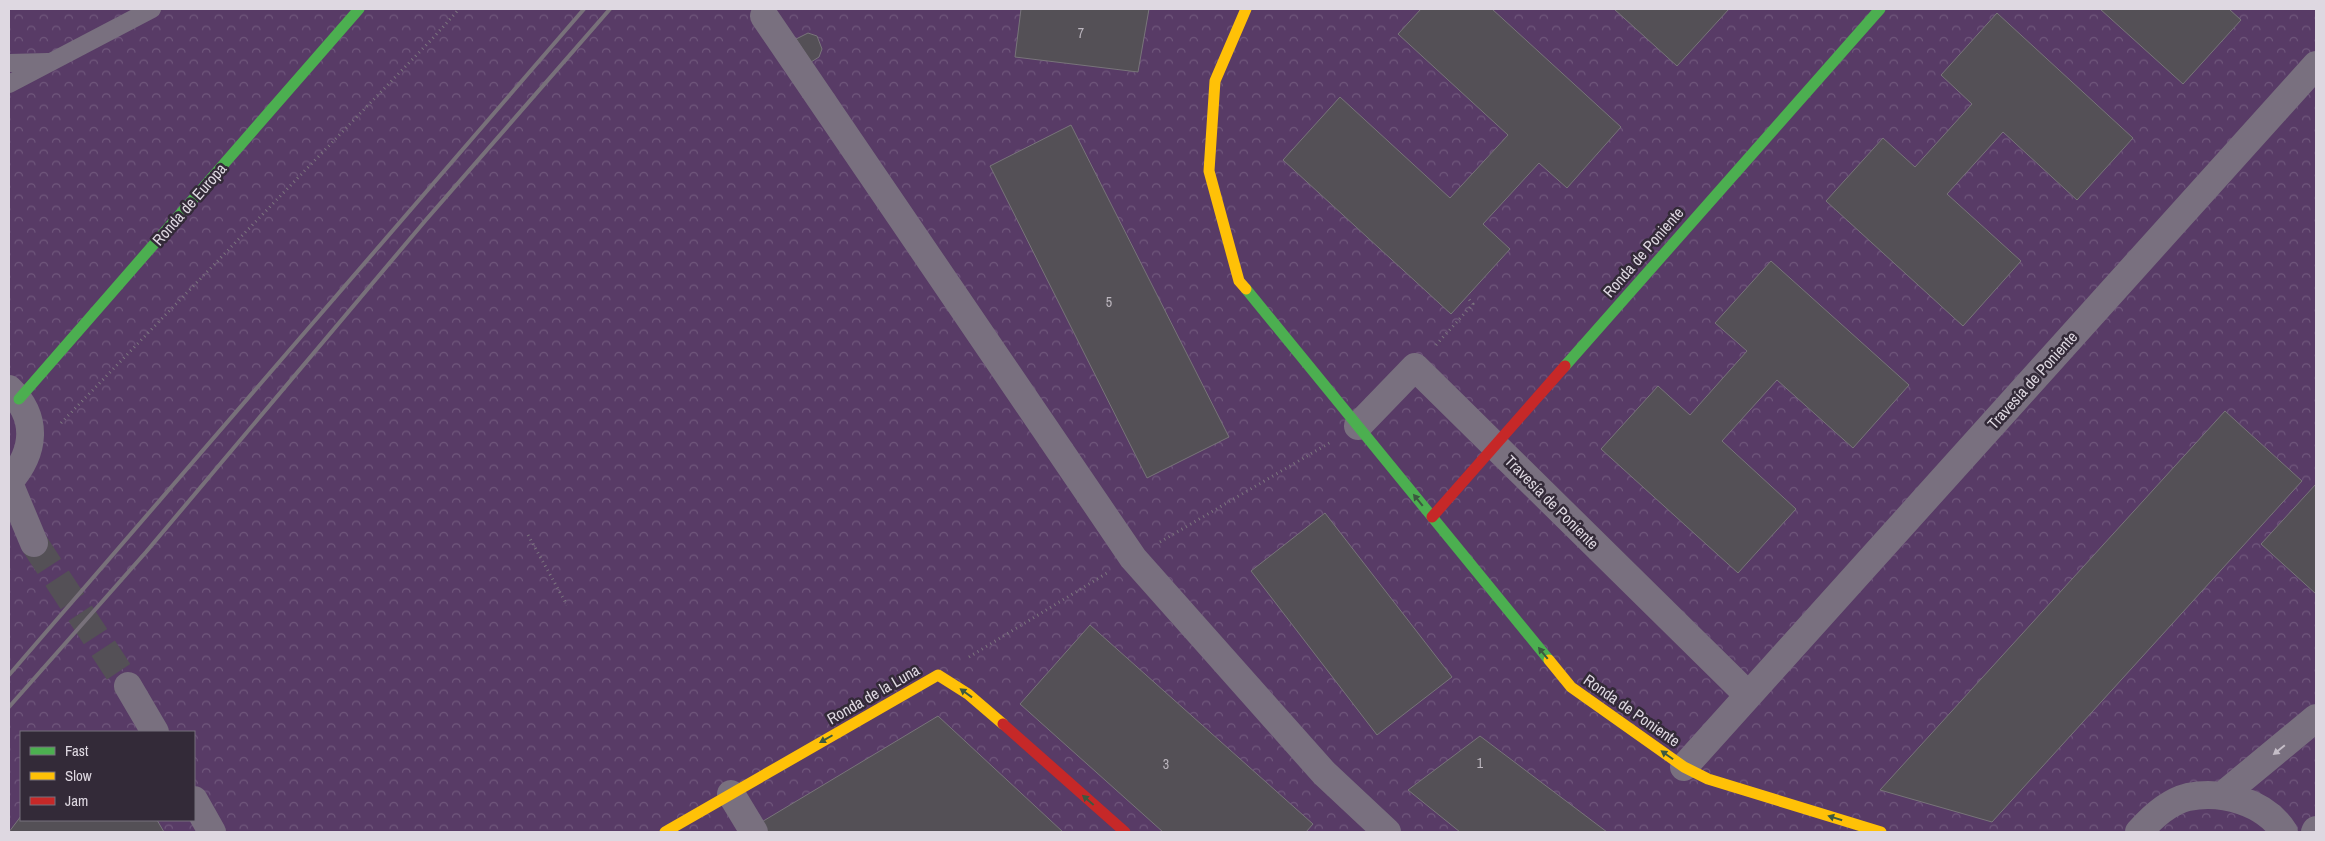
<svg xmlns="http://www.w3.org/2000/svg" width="2325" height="841" font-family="'Archivo Narrow',sans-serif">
	<defs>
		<pattern id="park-crowns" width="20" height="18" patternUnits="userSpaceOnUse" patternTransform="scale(1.25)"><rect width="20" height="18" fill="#583b66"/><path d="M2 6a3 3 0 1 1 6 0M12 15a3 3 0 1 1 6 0" fill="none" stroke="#70577c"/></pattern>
	</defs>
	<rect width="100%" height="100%" fill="#3c383e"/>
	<!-- park -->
	<path fill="url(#park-crowns)" fill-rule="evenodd" d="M9,9H2316V832H9ZM21,732H194V820H21Z"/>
	<!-- building -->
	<path fill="#545056" stroke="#78747a" d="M1021,9H1149L1138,72L1015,57Z
		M1421,9H1492L1621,127L1567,188L1539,163L1483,224L1510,249L1451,314L1283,160L1340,97L1450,198L1508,135L1398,34Z
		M1614,9H1729L1677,66Z
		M2100,9H2229L2241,20L2183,84Z
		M1997,13L2133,138L2077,200L2003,132L1947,194L2021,261L1963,326L1826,201L1883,138L1915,167L1972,104L1941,75Z
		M808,33L817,36L822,49L819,57L811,62L796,39Z
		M1071,125L1229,437L1147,478L990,166Z
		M1771,261L1909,385L1853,448L1777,380L1722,441L1796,509L1738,573L1601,449L1658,386L1690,415L1747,351L1715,323Z
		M2225,411L2302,481L1992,822L1880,790Z
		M2316,484V594L2261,544Z
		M1325,513L1452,677L1377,735L1251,571Z
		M1090,625L1313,824L1306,832H1163L1020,704Z
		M938,716L1063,832H765L760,823Z
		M1480,736L1607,832H1460L1408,790Z
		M21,816V820H157L164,832H9Z"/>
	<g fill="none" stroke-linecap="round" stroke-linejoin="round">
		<!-- street-tunnel -->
		<path stroke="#545056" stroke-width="28" stroke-dasharray="28 14" stroke-linecap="butt" d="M34,543L128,686"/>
		<!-- path -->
		<path stroke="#7c757f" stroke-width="3" stroke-dasharray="1 4" stroke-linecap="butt" d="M1436,345L1473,304L1467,297
			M61,423L434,37L459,9
			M528,535L567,605
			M1160,542L1331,442
			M969,657L1107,573"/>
		<!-- lane -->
		<path stroke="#79707f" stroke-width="18" d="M9,63L48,62
			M9,84L152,9"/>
		<!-- street -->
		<path stroke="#79707f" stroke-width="28" d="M764,16L1133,558L1324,773L1387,832
			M9,389C39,418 35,452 9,482
			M1358,426L1415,367L1748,695
			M9,483L34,543
			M128,686L155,732
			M1684,767L2316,65
			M731,794L754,832
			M2223,795L2316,718
			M194,800L212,832
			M2139,832C2152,817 2168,802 2188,797C2222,790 2265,802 2284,832
			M2315,832L2316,830"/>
		<!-- fast -->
		<path stroke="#4caf50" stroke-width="11" d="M1246,289L1549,660
			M1565,366L1880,9
			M19,399L359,9"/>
		<!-- slow -->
		<path stroke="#ffc107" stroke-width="11" d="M1246,289L1239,281L1209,171L1215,81L1246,9
			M1549,660L1571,687L1684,767L1708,779L1881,832
			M665,832L938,675L968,694L1003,724"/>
		<!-- jam -->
		<path stroke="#c62828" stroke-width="11" d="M1432,517L1565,366
			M1003,724L1125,832"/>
		<!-- rail -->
		<path stroke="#78717a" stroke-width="4" d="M9,675L584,9
			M9,707L146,552L425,221L610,9"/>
	</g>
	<!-- one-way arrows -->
	<defs><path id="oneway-solid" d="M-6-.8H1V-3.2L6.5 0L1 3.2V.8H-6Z" transform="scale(1.25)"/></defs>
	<g fill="#3c5940">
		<use href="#oneway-solid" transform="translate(1418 500) rotate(-129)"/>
		<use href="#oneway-solid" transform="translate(1543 653) rotate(-129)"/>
		<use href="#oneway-solid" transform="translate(966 693) rotate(-144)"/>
		<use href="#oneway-solid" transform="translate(826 739) rotate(150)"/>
		<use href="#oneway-solid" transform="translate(1667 755) rotate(-145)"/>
		<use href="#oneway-solid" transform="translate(1088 800) rotate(-139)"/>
		<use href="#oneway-solid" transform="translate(1835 818) rotate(-163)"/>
	</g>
	<use fill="#c5bec8" href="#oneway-solid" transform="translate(2279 750) rotate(141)"/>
	<g text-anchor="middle" stroke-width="5" stroke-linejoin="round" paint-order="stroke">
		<!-- number labels -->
		<g font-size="14" fill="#bcb6be">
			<text x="1081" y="38">7</text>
			<text x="1109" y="307">5</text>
			<text x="1480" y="768">1</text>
			<text x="1166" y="769">3</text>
		</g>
		<!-- street labels -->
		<g font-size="16" fill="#ded8e1" stroke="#332a38">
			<text transform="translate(189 204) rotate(-49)" y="6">Ronda de Europa</text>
			<text transform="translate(1643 252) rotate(-49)" y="6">Ronda de Poniente</text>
			<text transform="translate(2032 380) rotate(-48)" y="6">Travesía de Poniente</text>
			<text transform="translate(1552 502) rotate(45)" y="6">Travesía de Poniente</text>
			<text transform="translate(873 694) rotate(-30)" y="6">Ronda de la Luna</text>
			<text transform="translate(1632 710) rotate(35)" y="6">Ronda de Poniente</text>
		</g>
	</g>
	<!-- border -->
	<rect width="2325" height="841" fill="none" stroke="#ded8e1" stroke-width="20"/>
	<!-- legend -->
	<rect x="20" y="731" width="175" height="90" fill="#332a38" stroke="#77707c"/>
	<rect x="30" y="747" width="25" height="8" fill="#4caf50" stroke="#77707c"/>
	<text x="65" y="756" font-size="15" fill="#ded8e1">Fast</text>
	<rect x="30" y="772" width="25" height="8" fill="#ffc107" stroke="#77707c"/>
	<text x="65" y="781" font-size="15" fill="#ded8e1">Slow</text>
	<rect x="30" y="797" width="25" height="8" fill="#c62828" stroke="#77707c"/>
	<text x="65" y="806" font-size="15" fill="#ded8e1">Jam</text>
</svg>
